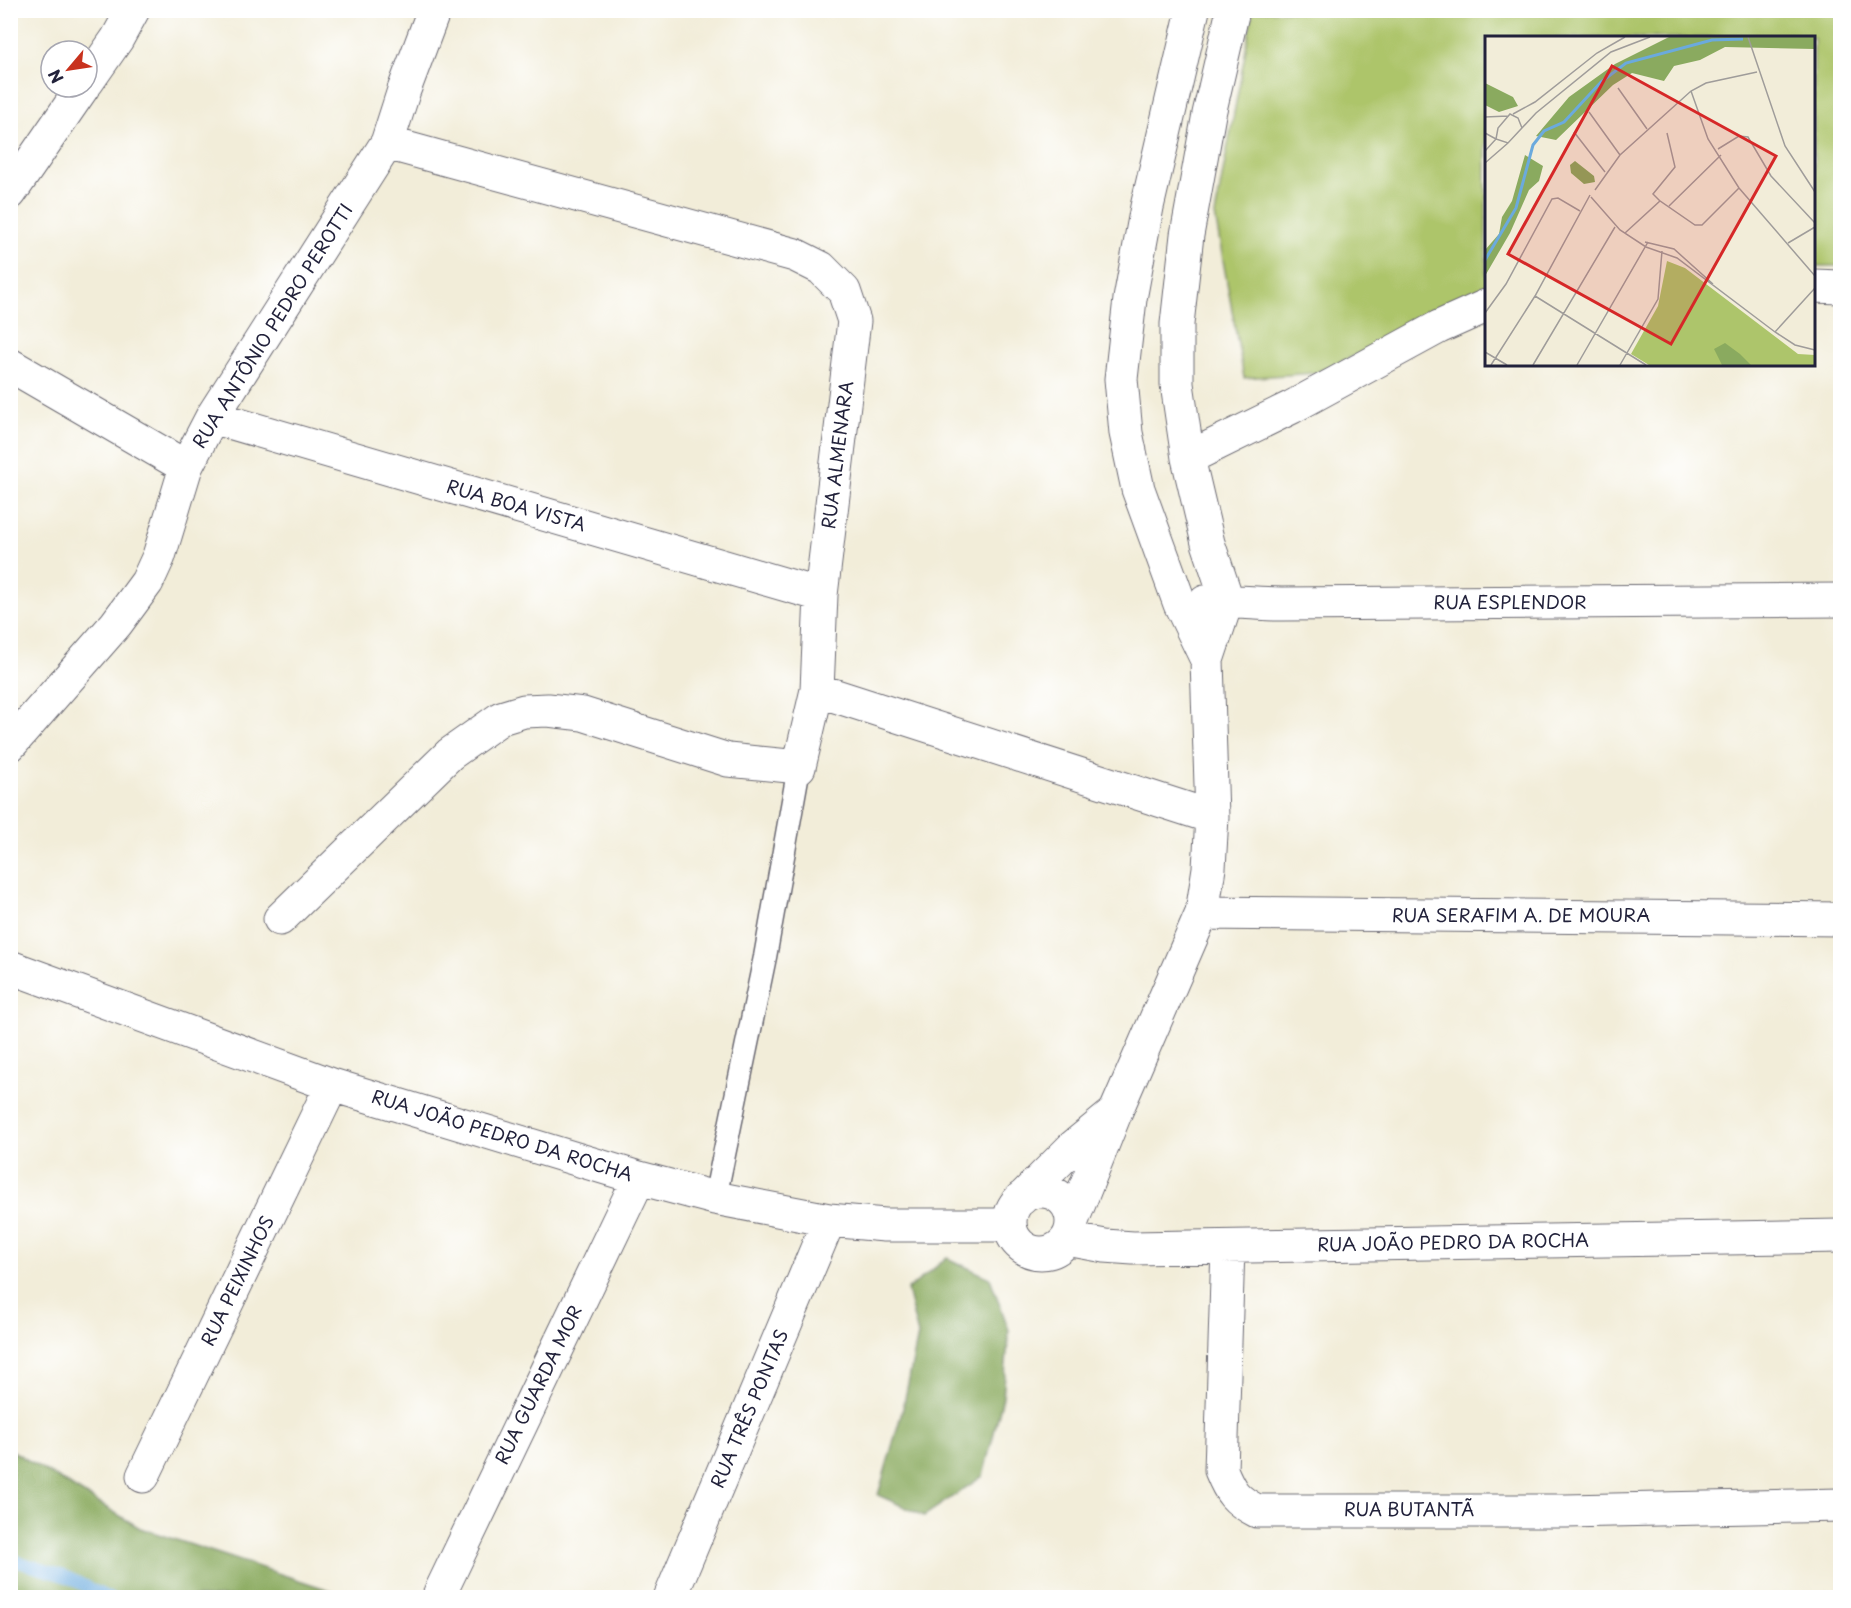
<svg xmlns="http://www.w3.org/2000/svg" width="1851" height="1608" font-family="'Playpen Sans',sans-serif">
	<rect width="100%" height="100%" fill="#fff"/>
	<filter id="ink" filterUnits="userSpaceOnUse"><feTurbulence type="fractalNoise" baseFrequency=".0167" numOctaves="2"/><feDisplacementMap in="SourceGraphic" scale="12" xChannelSelector="R" yChannelSelector="G"/><feConvolveMatrix kernelMatrix="1 2 1 2 8 2 1 2 1" color-interpolation-filters="sRGB"/></filter>
	<filter id="wash" filterUnits="userSpaceOnUse"><feTurbulence type="fractalNoise" baseFrequency=".008" numOctaves="4" result="noise"/><feDisplacementMap in="SourceGraphic" scale="24" xChannelSelector="R" yChannelSelector="G"/><feGaussianBlur stdDeviation="1.35" result="paint"/><feColorMatrix in="noise" values="0 0 0 0 0 0 0 0 0 0 0 0 0 0 0 0 0 1.4 0 .05"/><feComposite in="paint" operator="in"/></filter>
	<g filter="url(#wash)">
		<rect width="100%" height="100%" fill="#f2edd9"/>
		<!-- green -->
		<path fill="#adc56b" stroke="#687453" stroke-width="1.5" d="M1253,11H1840V266H1814V38H1486V286L1375,347L1315,373L1244,378L1215,215Z"/>
		<!-- forest -->
		<path fill="#8aaa5f" stroke="#56664d" stroke-width="1.5" d="M947,1258L990,1278L1009,1330L1003,1397L983,1476L924,1516L878,1495L903,1408L918,1335L907,1290Z
			M11,1450L140,1528L351,1597H11Z"/>
		<g fill="none" stroke-linecap="round" stroke-linejoin="round">
			<!-- stream -->
			<path stroke="#6baadd" stroke-width="12" d="M10,1559L67,1577L109,1598"/>
		</g>
	</g>
	<g filter="url(#ink)">
		<g fill="none" stroke-linecap="round" stroke-linejoin="round">
			<!-- service casing -->
			<g stroke="#6b6972" stroke-width="25">
				<path id="service" d="M715,1198L765,957L799,767"/>
			</g>
			<!-- minor casing -->
			<g stroke="#6b6972" stroke-width="35">
				<path id="minor" d="M1193,10L1147,207L1130,299L1121,379L1126,433L1138,489L1180,604L1207,660
					M87,82L117,39L133,10
					M387,143L795,255L821,268L844,291L854,321L821,595L817,690L1212,817
					M10,193L83,87
					M1814,286L1840,287
					M10,365L186,467
					M212,417L821,595
					M1188,458L1292,407L1439,327L1486,306
					M1205,602C1231,600 1257,604 1282,604L1840,600
					M10,745L116,624L147,582L159,556L186,467L212,417L387,143L404,90L434,10
					M1202,913L1840,919
					M280,919L450,754L501,718L524,711L548,710L583,714L728,760L799,767L817,690
					M10,967L332,1085L639,1178L715,1198L829,1220L885,1225H1010
					M1010 1222a31 31 0 1 1 62 0a31 31 0 1 1-62 0Z
					M1021,1199L1073,1147L1112,1115
					M1072,1221L1116,1111L1202,913L1209,868L1212,817L1207,660L1227,600L1208,543L1188,458L1177,384V324L1187,235L1209,114L1233,10
					M1067,1239L1105,1246L1133,1248L1840,1236
					M1228,1247L1221,1470C1230,1492 1235,1500 1257,1511H1566L1840,1505
					M143,1476L332,1085
					M440,1593L639,1178
					M670,1598L829,1220"/>
			</g>
			<!-- service -->
			<use href="#service" stroke="#fff" stroke-width="22"/>
			<!-- minor -->
			<use href="#minor" stroke="#fff" stroke-width="33"/>
		</g>
	</g>
	<g text-anchor="middle" stroke-width="6" stroke-linejoin="round" paint-order="stroke">
		<!-- street labels -->
		<g font-size="18" fill="#22223b" stroke="#fff">
			<text transform="translate(273 326) rotate(-58)" y="6">RUA ANTÔNIO PEDRO PEROTTI</text>
			<text transform="translate(838 455) rotate(-83)" y="6">RUA ALMENARA</text>
			<text transform="translate(516 506) rotate(16)" y="6">RUA BOA VISTA</text>
			<text x="1510" y="609">RUA ESPLENDOR</text>
			<text x="1521" y="922">RUA SERAFIM A. DE MOURA</text>
			<text transform="translate(502 1136) rotate(17)" y="6">RUA JOÃO PEDRO DA ROCHA</text>
			<text transform="translate(1453 1243) rotate(-1)" y="6">RUA JOÃO PEDRO DA ROCHA</text>
			<text transform="translate(238 1281) rotate(-64)" y="6">RUA PEIXINHOS</text>
			<text transform="translate(539 1385) rotate(-64)" y="6">RUA GUARDA MOR</text>
			<text transform="translate(750 1409) rotate(-67)" y="6">RUA TRÊS PONTAS</text>
			<text x="1409" y="1516">RUA BUTANTÃ</text>
		</g>
	</g>
	<!-- overview -->
	<g transform="translate(1485 36)">
		<rect width="330" height="330" fill="#f2edd9"/>
		<path d="M182,225L200,232L313,318L330,319V329H164L146,318L173,270Z" fill="#adc56b"/>
		<path d="M184,1H330V13L240,11L215,24L189,30L179,45L147,37L128,49L71,104L51,100L84,61L130,28ZM0,47L28,61L33,70L14,76L0,69ZM40,119L58,130L54,145L44,154L25,197L0,240V214L14,198L17,181L27,165ZM90,125L109,140L110,146L99,148L86,137L85,129ZM240,307L255,318L266,329H237L229,313Z" fill="#8aaa5f"/>
		<path fill="none" stroke="#6baadd" stroke-width="3" d="M0,224L31,172L48,109L59,95L79,86L116,46L141,27L227,4L258,3"/>
		<path fill="none" stroke="#9f9c9a" stroke-width="1.5" d="M263,1L300,110L330,156M133,52L162,93M206,55L223,103L254,152L330,240M104,76L135,119M28,78L50,66L112,17L140,1M0,81L23,80M37,92L33,82L25,78L13,92L11,103L23,107L51,77L126,16L165,1M89,96L120,136M0,97L11,103L0,115M233,113L254,100L263,101L286,140L330,187M0,127L23,107M110,154L135,119L206,55L221,47L272,36M106,161L135,194L161,211L192,222L290,296L310,309L330,314M175,165L168,158L190,131L182,97M184,170L236,119M140,197L175,165L210,189H217L254,152M160,206L189,213L228,248M303,207L330,191M50,260L161,329M0,277L21,248L67,163L73,162L95,175M290,296L330,252M0,316L22,329M6,329L50,260L105,159M48,329L130,191M92,329L163,206M135,329L173,263L177,215"/>
		<path fill="#d62828" fill-opacity="0.15" stroke="#d62828" stroke-width="3" d="M127,30L291,120L186,308L23,218Z"/>
		<rect width="330" height="330" fill="none" stroke="#22223b" stroke-width="3"/>
	</g>
	<!-- margin -->
	<rect width="1851" height="1608" fill="none" stroke="#fff" stroke-width="36"/>
	<!-- north arrow -->
	<g transform="translate(69 69) rotate(241)"><circle r="28" fill="#ffffff" stroke="#a7a7b1" stroke-width="1.5"/>
	<path d="M0-4.5L10 22L0 15L-10 22Z" fill="#c8321e"/>
	<text y="-9" font-size="16" font-weight="bold" text-anchor="middle" fill="#22223b">N</text>
	</g>
</svg>
